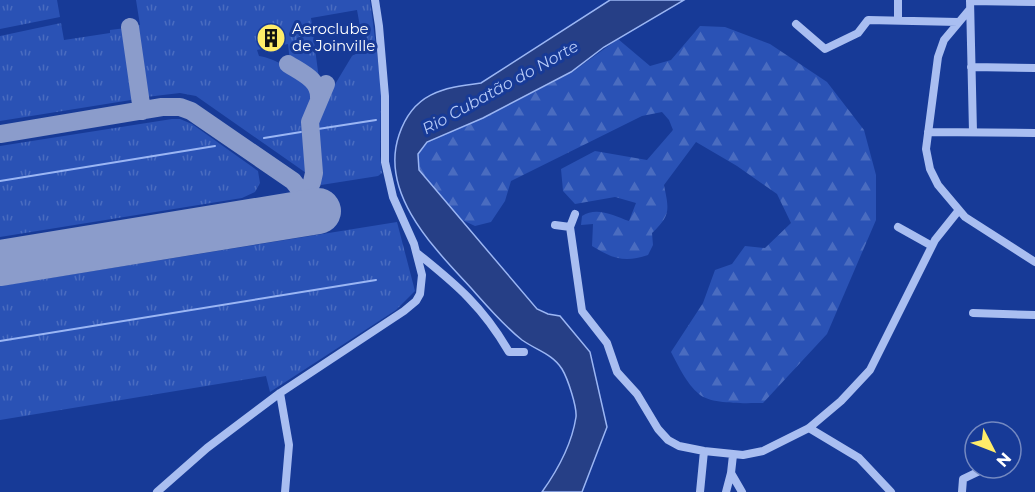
<svg xmlns="http://www.w3.org/2000/svg" width="1035" height="492" font-family="Montserrat,sans-serif">
	<defs>
		<pattern id="grass-tufts" width="24" height="20" patternUnits="userSpaceOnUse" patternTransform="scale(1.5)"><rect width="24" height="20" fill="#2a52b5"/><path d="M3 7l-1-3M5 7V3M7 7l1-3M15 17l-1-3M17 17v-4M19 17l1-3" fill="none" stroke="#4a6cc0"/></pattern>
		<pattern id="forest-firs" width="22" height="20" patternUnits="userSpaceOnUse" patternTransform="scale(1.5)"><rect width="22" height="20" fill="#2a52b5"/><path d="M5 1l3.5 6h-7zM16 11l3.5 6h-7z" fill="#4a6cc0"/></pattern>
	</defs>
	<rect width="100%" height="100%" fill="#173a97"/>
	<!-- grass -->
	<path fill="url(#grass-tufts)" d="M0,0H57L60,17L0,29Z
		M136,0H370L381,85L380,156L382,173L378,176L321,185L315,128L316,116L352,56L367,48L365,31L361,32L357,10L311,18L319,79L290,62L288,44L257,50L259,56C272,57 313,78 315,93C316,104 305,115 305,128C305,143 310,160 309,175L196,96L180,93L146,97L134,26L140,25Z
		M61,23L64,40L110,33V30L126,28L136,97L131,100L0,121V36Z
		M172,119H180L192,124L258,171L260,183L255,192L242,198L0,237V146Z
		M397,222L415,291L396,310L270,392L266,376L0,420V286Z"/>
	<!-- forest -->
	<path fill="url(#forest-firs)" d="M700,26L725,27L770,44L827,82L864,130L876,175V220L827,334L763,403C747,403 711,405 699,394C686,383 679,367 671,352L703,303L715,270L732,264L745,246L765,248L791,223L777,194L737,166L696,142L664,185C669,210 671,215 652,233L653,245L648,255C625,263 613,259 592,246L593,224L581,225L582,216C597,206 614,216 629,221L636,203L615,197L575,204L563,191L561,169L595,151L647,160L673,130L669,120L662,112L642,116L511,181L505,201L491,222L475,226L460,219L419,170L418,154L427,142L483,118L571,73L618,39L650,66L671,60Z"/>
	<!-- water -->
	<path fill="#263f86" stroke="#9bb6f4" stroke-width="1.5" d="M610,0H684L604,47L571,72L483,118L427,142L418,154L419,170L537,309L548,314L560,316L590,352L607,427L582,492H542C557,471 572,443 576,417C577,407 568,379 562,369C553,354 536,350 522,340C503,325 487,306 471,288C435,249 379,194 399,135C413,93 442,88 481,83Z"/>
	<g fill="none" stroke-linecap="round" stroke-linejoin="round">
		<!-- stream -->
		<path stroke="#9bb6f4" stroke-width="2" d="M318,129L376,120
			M264,138L301,132
			M0,181L215,146
			M0,341L376,280"/>
		<!-- taxiway -->
		<path stroke="#8b9ccb" stroke-width="18" d="M130,27L142,111
			M288,64C302,73 320,80 319,98
			M0,134L162,107H180L191,111L293,181C306,196 306,208 286,216
			M301,205L312,182L314,173L310,122L326,84"/>
		<!-- runway -->
		<path stroke="#8b9ccb" stroke-width="46" d="M0,263L318,211"/>
		<!-- minor -->
		<path stroke="#a9bef1" stroke-width="8" d="M970,0L973,132
			M970,1L1035,2
			M970,9L944,40L938,57L926,149L930,169L938,185L965,217L1035,262
			M898,19V0
			M796,24L825,49L858,33L868,20L958,22
			M971,67L1035,68
			M928,132L1035,133
			M575,214L570,227L582,311L607,343L617,372L637,394L658,429L668,440L679,446L704,451L743,455L763,451L809,428L841,401L870,370L935,240L959,210
			M555,225L570,227
			M898,227L932,246
			M417,253C457,285 483,307 509,352H524
			M973,313L1035,315
			M280,393L289,445L285,492
			M809,428L859,458L891,492
			M733,455L731,473L742,492
			M157,492L207,448L280,393L404,311L416,301L420,294L422,275L414,244L393,197L385,162V96L379,26L375,0
			M700,492L704,451
			M726,492L731,473
			M962,492L963,479L986,468"/>
	</g>
	<!-- icons -->
	<defs>
		<g id="building-disc" transform="scale(1.5)"><circle r="9.5" fill="#ffec69" stroke="#173a97"/><path d="M-4-6H4V6H1V3H-1V6H-4ZM-2.5-4.3h1.7v1.8h-1.7ZM.8-4.3h1.7v1.8H.8ZM-2.5-1h1.7V.8h-1.7ZM.8-1h1.7V.8H.8Z" fill="#111"/></g>
	</defs>
	<g fill-rule="evenodd">
		<use href="#building-disc" x="271" y="38"/>
	</g>
	<g text-anchor="middle" stroke-width="6" stroke-linejoin="round" paint-order="stroke">
		<!-- poi labels -->
		<g font-size="15" fill="#fff" stroke="#173a97" text-anchor="start">
			<text x="292" y="34">Aeroclube<tspan x="292" dy="17">de Joinville</tspan></text>
		</g>
		<!-- water labels -->
		<g font-size="16" font-style="italic" fill="#b5c9f8" stroke="#173a97">
			<text transform="translate(500 87) rotate(-29)" y="6">Rio Cubatão do Norte</text>
		</g>
	</g>
	<!-- north arrow -->
	<g transform="translate(993 450) rotate(132)"><circle r="28" fill="#173a97" stroke="#7489c1" stroke-width="1.5"/>
	<path d="M0-4.5L10 22L0 15L-10 22Z" fill="#ffec69"/>
	<text y="-9" font-size="16" font-weight="bold" text-anchor="middle" fill="#ffffff">N</text>
	</g>
</svg>
